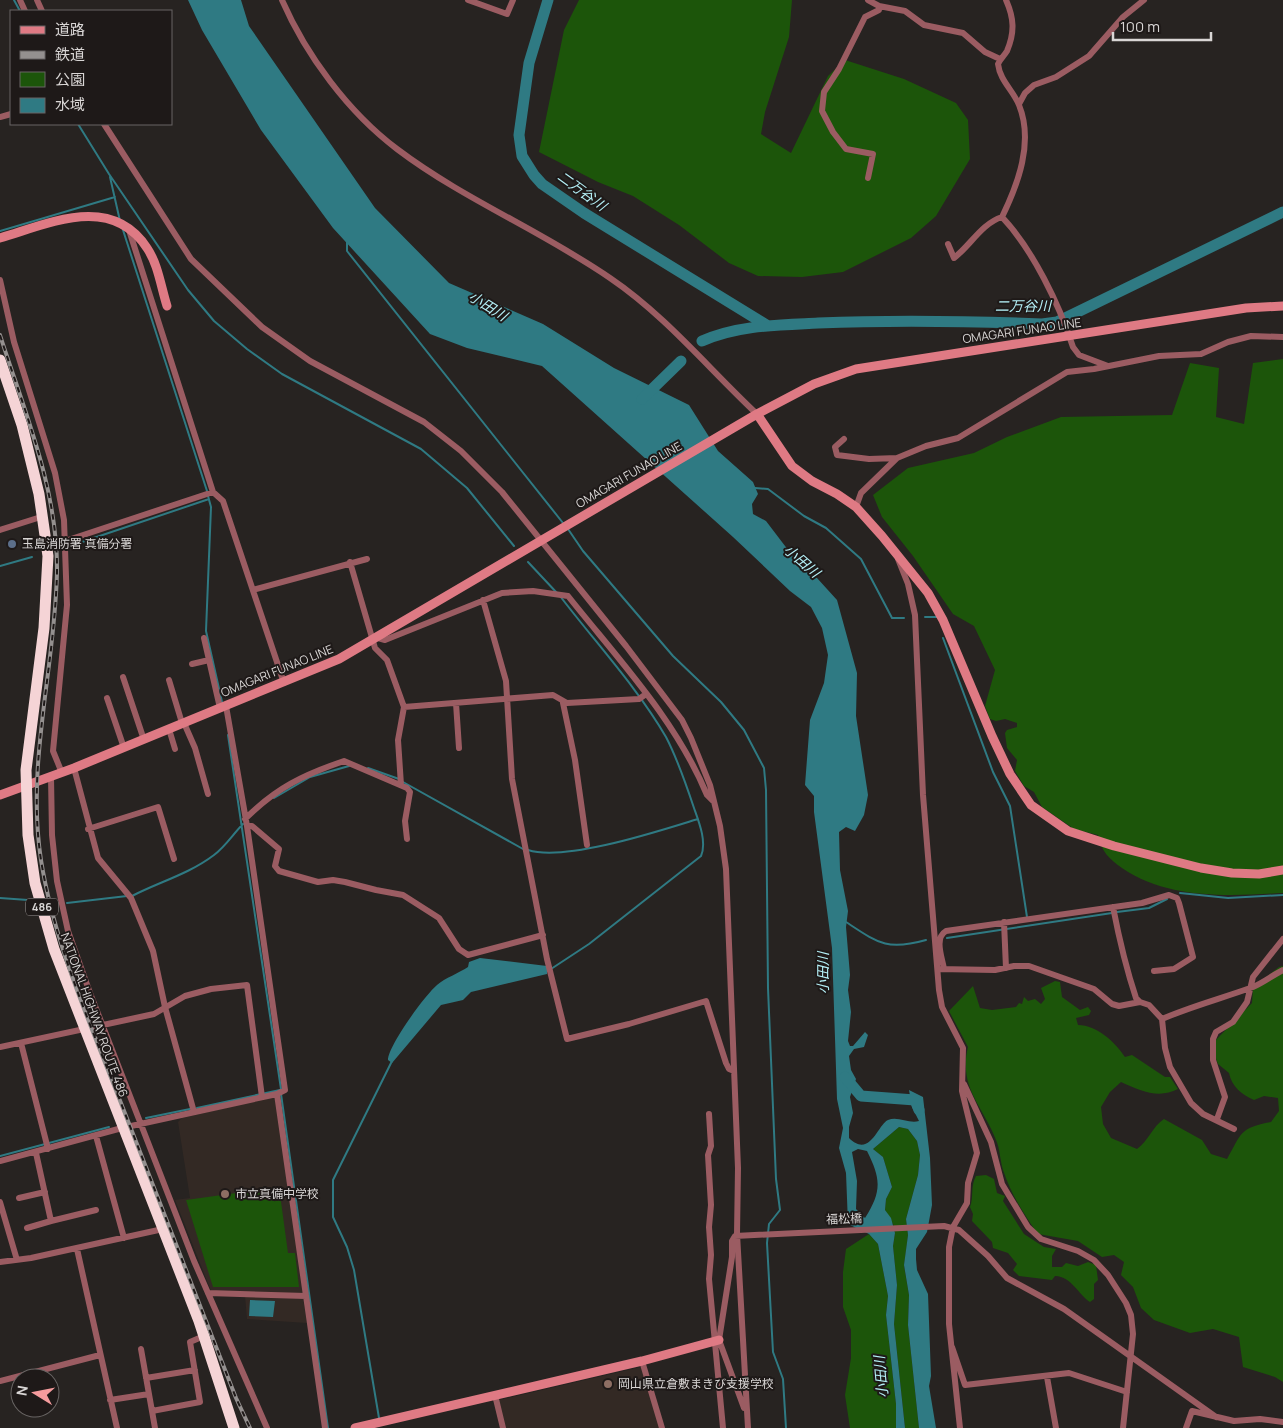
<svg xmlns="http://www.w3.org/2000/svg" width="1283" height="1428" font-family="Manrope,'Noto Sans JP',sans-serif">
	<rect width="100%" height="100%" fill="#272321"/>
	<!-- built -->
	<path fill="#332924" d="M274,1097L276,1098L303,1292L301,1294L211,1291L175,1200L190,1198L178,1122L182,1118Z
		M245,1296L303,1298L307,1323L247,1319Z
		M641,1367L660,1428H506L499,1400Z"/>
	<!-- green -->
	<path fill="#1c550a" d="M579,0H792L789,37L765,112L761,134L791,153L828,76L845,60L904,79L956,103L968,120L970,159L936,216L911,238L843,272L802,277L758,276L729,263L679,225L633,196L598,182L539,152L564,30Z
		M1283,359V893C1229,896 1169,900 1122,868C1109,859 1101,851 1098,835L1074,829L1042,807L1034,792L1024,786L1015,771L1017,760L1007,748L1005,733L1007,730L1017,727V723L1005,719L996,721L990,719L985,706L995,670L974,626L953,614L913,556L882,517L873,495L908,468L974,453L1007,437L1061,417L1172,415L1190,363L1219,368L1216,417L1244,424L1253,363Z
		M1283,966V1382L1275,1377L1243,1367L1239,1337L1213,1329L1190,1333L1154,1320L1141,1308L1133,1287L1121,1275L1124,1262L1114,1255L1102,1257L1078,1241L1038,1234C1023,1213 1011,1194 1003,1170C1000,1160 1000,1149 996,1140C983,1106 958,1087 968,1047L949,1011L973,986L980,1008L992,1010L1016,1007L1019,1003L1022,1004L1024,997L1028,1001L1035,999L1041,1004L1045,999L1041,988L1055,981L1060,982L1062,997L1080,1010L1088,1007L1091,1011L1089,1015L1076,1018L1078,1025C1097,1025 1115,1042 1125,1057L1132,1055L1165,1077H1170L1178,1089C1159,1099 1140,1091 1121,1082L1110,1092L1101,1107L1103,1124L1111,1138L1137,1149C1149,1140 1152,1127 1164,1119L1202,1140L1211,1154L1227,1159C1242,1133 1239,1128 1271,1122L1279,1111L1278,1098L1264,1096L1254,1100C1241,1094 1232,1087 1229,1073L1218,1064L1211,1045L1252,1003L1253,987L1279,967Z
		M899,1127L908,1129L917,1141L920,1155L918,1175L906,1219L908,1235L904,1266L909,1295L908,1325L919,1428H905L894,1324L897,1285L893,1246L895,1233L894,1226L885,1210L886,1199L892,1187L883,1157L873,1149Z
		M986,1175L994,1179L997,1193L1005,1196L1003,1201L1024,1234L1044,1247L1056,1249L1052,1256V1267H1062L1066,1263L1078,1266L1088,1262L1096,1265L1098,1280L1094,1284V1299L1090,1302C1078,1294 1072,1277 1055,1276L1052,1280L1019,1276L1013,1270L1017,1264L1008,1253L993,1248L992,1242L972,1221L973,1214L970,1207C974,1197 970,1187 976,1176Z
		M279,1187L288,1253H295L299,1287H213L186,1200Z
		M869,1234L878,1244L888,1296L886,1315L896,1404V1428H850L845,1395L851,1358V1330L843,1307V1272L846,1249Z"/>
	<!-- water -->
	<path fill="#2f7a83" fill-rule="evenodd" d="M188,0H241L249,26L375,208L449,283L543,324L614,368L689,405L718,451L753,482L758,494L752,504L753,514L766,521L798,563L817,578L837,600L857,673L856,716L868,795L864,815L855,831L846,827L839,832L840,870L848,911L846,927L850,975L848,990L851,1012L848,1041L850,1046H853L865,1032L868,1035L864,1047L854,1049L849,1056L851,1070L856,1079L850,1097L853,1113L849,1127V1138C870,1159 878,1124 888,1120C898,1116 909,1124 919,1121L912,1107L909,1090L923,1097L930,1158L932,1205L927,1232L916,1249V1259L917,1270L928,1294L931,1376L929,1386L936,1428H919L908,1325L909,1295L904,1265L908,1235L906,1219L918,1175L920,1155L917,1141L908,1129L899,1127L873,1149L883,1157L892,1187L886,1199L885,1210L891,1218L895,1233L893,1246L897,1285L894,1324L905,1428H896V1404L886,1315L888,1296L878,1244L869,1234L848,1224L846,1173L839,1148L843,1128L837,1099L832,948L814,812V796L805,785L810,720L824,683L828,655L822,628L811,607L790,591L733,537L542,366L467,348L430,334L333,228L261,130L202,30ZM858,1149L867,1151C881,1179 882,1191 865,1218L856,1209L857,1181L852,1152Z
		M480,958L547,966V974L471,992L463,1000L441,1005L392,1063L388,1060C388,1046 425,995 437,985C445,978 459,973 468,967L469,962Z
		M250,1300L275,1301L273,1317L249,1316Z"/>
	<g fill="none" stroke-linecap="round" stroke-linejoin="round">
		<!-- stream -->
		<path stroke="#2f7a83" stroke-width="2" d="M14,0L20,11
			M78,124L109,174L188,290L214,321L247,349L282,374L421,449L467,488L514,546
			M110,177L120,221
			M123,230L207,491
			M0,231L115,197
			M347,241V251L563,523
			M755,488L768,489L804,516L826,528L861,559L892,618H904
			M208,496L211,507L206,631L222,702
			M568,529L583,551L673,656L721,702L744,730L764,768L766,790L768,988L776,1179L780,1210L769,1224L767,1243L773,1352L783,1379L786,1428
			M76,544L209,499
			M528,562L557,593
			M0,566L32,557
			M925,617H937
			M943,638L993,772L1010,806L1027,917
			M228,735L281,1089
			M368,768L399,779
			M403,782L523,849
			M274,798L310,777L349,766
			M528,850C565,862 659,831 698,819
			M1180,893L1228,898L1283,895
			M132,896C159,882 189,874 214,855C226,846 233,834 243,824
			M0,898L28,900
			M67,903L127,896
			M1117,912L1149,908L1167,899
			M846,922C878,943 887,951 926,940
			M947,938L1112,913
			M551,969L589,944L701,856C707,842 699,822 694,808C686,784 678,760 666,737C637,687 595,642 560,596
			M281,1094L328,1428
			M197,1108L280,1090
			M146,1118L190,1109
			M0,1156L109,1127
			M379,1418L354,1270L347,1247L333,1217V1180L392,1061"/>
		<!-- river -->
		<path stroke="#2f7a83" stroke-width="11" d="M548,0L529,63L519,135L522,156L534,175L542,184L584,213L768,326
			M702,341C738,325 779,325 818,323C893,320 967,321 1042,324L1057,322L1283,212
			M642,399L681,361
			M845,1077L861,1096L915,1100L919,1110"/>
		<!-- street -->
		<path stroke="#9b5c62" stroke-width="6" d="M20,0L25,11
			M37,0L42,11
			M282,0C306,55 348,112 397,149C463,199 542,231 610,278C666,316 708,368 757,414
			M468,0L507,14L513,0
			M868,0L879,6L905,11L924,25L963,33L985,52L1000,59
			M1006,0C1014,18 1015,32 1007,51C1004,56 1000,59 998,64C1000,81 1013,90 1019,105C1034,142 1018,184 1002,217C1033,250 1059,304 1073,347L1079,355L1108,366
			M1019,104L1025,93L1034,85L1056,77L1089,56L1123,17L1144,0
			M0,117L11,114
			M104,124L191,259L262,327L310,361L424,422L461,451L502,492L626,646L682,720L691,738L710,785L720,826L726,869L738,1168L737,1234L748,1428
			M868,178L873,154L846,149L833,132L822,111L824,92L839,69L865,17L879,10V6
			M129,230L213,492L223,501L284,683
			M948,244L954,258C971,245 981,224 1002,217
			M0,280L14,342L55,473L64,520L67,605L53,751L62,773
			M844,439L835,447L837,455L869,459L897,458
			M856,507L861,493L897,458L926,446L958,438L1067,372L1094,369L1159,356L1201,354L1228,342L1251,336L1283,337
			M0,530L44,516
			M47,547L213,492
			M898,559L908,584L915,615L923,795L939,990L942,1007L963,1048L962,1091L977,1153L968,1183L967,1203L953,1227L949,1247V1324L960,1428
			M350,562L375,648L387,660L404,707L553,695L567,703L639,699L646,694
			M253,590L367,559
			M483,600L506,681L512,779L547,959L567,1039L629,1024L706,1001L726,1063L729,1069L734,1071
			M204,638L220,708
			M378,638L385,640L502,593L533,591L568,596C618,659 676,720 707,795L713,801
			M192,664L209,660
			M123,677L144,740
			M169,680L182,723
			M107,698L124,748
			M456,703L459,748
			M563,703L575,760L587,845
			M226,706L247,826H252L279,849L275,866L279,871L318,882L333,880L345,882L376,890L403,895L439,918L459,949L468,955L543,935
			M184,723L195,748L208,794
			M169,729L175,749
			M74,768L98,858L131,898L153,951L165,1007L194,1112
			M51,777L52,835L57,881L68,931L90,993L194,1261L267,1428
			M401,785L398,740L404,707
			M245,819C276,788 303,775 344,761L407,788L410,792L405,821L407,839
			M247,826L285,1090L277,1094L325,1428
			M88,829L158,807L174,859
			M1113,907C1119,938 1126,968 1136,998L1140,1002
			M1004,922L1006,968
			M938,969L995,970L1014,966H1029L1094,989L1112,1004L1119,1006L1140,1002L1149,1005L1162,1019L1165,1048L1170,1067L1191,1103L1203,1114L1234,1129
			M944,969C942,957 934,938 946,931L1142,903L1169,895L1177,898L1179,903L1193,957L1174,969L1154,971
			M1162,1019C1192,1006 1223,998 1253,987C1263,983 1273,975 1283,970
			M21,1043L48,1149
			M0,1047L154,1014L185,996L211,989L247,985L262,1097
			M964,1084L991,1142L1002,1184L1028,1227L1041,1239L1078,1251L1094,1260L1108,1275L1126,1303L1131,1315L1133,1334L1123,1428
			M709,1114L711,1146L708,1155L711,1205L709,1227L711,1255L709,1279L723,1428
			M1217,1119L1225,1097L1213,1060V1039L1216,1032L1233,1022L1247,1002L1253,977L1283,939
			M96,1136L124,1238
			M36,1153L51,1221L96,1210
			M0,1161L122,1128L277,1094
			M19,1198L45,1192
			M0,1202L17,1260
			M27,1228L51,1221
			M77,1249L117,1428
			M0,1262L31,1258L163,1229
			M208,1293L306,1296
			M952,1347L965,1385L1069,1373L1127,1392
			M141,1349L155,1428
			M642,1361L662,1428
			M1047,1377L1056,1428
			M146,1378L195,1370
			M0,1381L100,1355
			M495,1395L503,1428
			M110,1400L149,1394
			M744,1408L719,1340L732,1257V1241L735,1236L944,1226L959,1230L988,1256L1007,1278L1064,1309L1216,1417
			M152,1411L200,1402L190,1342L204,1336
			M1186,1428L1192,1411L1234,1421L1260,1419L1283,1422"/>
		<!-- secondary -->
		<path stroke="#df7a84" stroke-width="9" d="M0,238C48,224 111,193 147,248C158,264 161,287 167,306
			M757,414L792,466L812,481L837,494L856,507L882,536L928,593L943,620L992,736L1010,774L1031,805L1068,831L1114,846L1201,868L1232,873L1259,874L1283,870
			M0,795L74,768L339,659L757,414L814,384L856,369L1246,308L1283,306
			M355,1428L642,1361L719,1340"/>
		<!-- highway -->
		<path stroke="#f5d4d6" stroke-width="11" d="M0,360L22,425L39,494L48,556L44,628L26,770L28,835L35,883L54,949L199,1321L234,1428"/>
		<!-- rail casing -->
		<g stroke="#94908f" stroke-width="4">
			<path id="rail" d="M0,335C25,413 58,490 57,572C55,669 26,763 41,860C54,942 89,1021 119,1098C158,1198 197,1298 236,1398L250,1428"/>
		</g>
		<!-- rail -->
		<use href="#rail" stroke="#1e1918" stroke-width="2" stroke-dasharray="5.5" stroke-linecap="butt"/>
	</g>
	<!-- markers -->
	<circle fill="#5c6f8a" stroke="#1e1918" stroke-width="2" cx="12" cy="544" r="5"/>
	<g fill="#8d6e63" stroke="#1e1918" stroke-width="2">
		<circle cx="225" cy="1194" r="5"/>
		<circle cx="608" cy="1384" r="5"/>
	</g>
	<g text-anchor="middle" stroke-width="4" stroke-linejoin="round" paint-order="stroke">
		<!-- shield labels -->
		<rect fill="#1e1918" stroke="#a19d9c" stroke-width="1" x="26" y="898.5" width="32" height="17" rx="4"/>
		<g font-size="11" font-weight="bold" fill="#d9d6d5">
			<text x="42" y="911">486</text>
		</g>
		<!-- street labels -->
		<g font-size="12" fill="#d9d6d5" stroke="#1e1918">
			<text transform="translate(1022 331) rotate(-8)" y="4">OMAGARI FUNAO LINE</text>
			<text transform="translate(629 475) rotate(-30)" y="4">OMAGARI FUNAO LINE</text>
			<text transform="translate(277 671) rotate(-22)" y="4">OMAGARI FUNAO LINE</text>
			<text transform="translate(94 1015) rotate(70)" y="4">NATIONAL HIGHWAY ROUTE 486</text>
			<text transform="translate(844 1219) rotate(-2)" y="4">福松橋</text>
		</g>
		<!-- poi labels -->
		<g font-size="12" fill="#d9d6d5" stroke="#1e1918" text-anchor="start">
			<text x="22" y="548">玉島消防署 真備分署</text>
			<text x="235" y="1198">市立真備中学校</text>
			<text x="618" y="1388">岡山県立倉敷まきび支援学校</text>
		</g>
		<!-- water labels -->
		<g font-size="14" font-style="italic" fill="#b5f1f8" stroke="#1e1918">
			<text transform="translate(582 191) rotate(36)" y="5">二万谷川</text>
			<text transform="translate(488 306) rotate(32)" y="5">小田川</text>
			<text x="1023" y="311">二万谷川</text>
			<text transform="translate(802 561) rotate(41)" y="5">小田川</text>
			<text transform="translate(823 973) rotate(-90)" y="5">小田川</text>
			<text transform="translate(881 1377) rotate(-95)" y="5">小田川</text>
		</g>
	</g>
	<!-- legend -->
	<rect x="10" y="10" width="162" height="115" fill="#1e1918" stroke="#696564"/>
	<rect x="20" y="26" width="25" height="8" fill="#df7a84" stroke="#696564"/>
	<text x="55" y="35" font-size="15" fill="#d9d6d5">道路</text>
	<rect x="20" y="51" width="25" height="8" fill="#94908f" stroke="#696564"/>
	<text x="55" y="60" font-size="15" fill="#d9d6d5">鉄道</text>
	<rect x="20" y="72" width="25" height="15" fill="#1c550a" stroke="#696564"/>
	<text x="55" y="85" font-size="15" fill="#d9d6d5">公園</text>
	<rect x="20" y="98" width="25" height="15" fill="#2f7a83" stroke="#696564"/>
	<text x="55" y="110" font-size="15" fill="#d9d6d5">水域</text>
	<!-- north arrow -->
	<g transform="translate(35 1393) rotate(280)"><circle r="24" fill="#1e1918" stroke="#696564"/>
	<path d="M0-4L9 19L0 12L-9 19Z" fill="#f59b9d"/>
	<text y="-8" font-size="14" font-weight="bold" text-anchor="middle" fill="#d9d6d5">N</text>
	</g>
	<!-- scale -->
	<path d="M1113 32v8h98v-8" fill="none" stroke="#d9d6d5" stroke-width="2.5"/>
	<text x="1120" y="32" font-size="15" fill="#d9d6d5" stroke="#1e1918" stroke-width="4" paint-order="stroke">100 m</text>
</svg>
